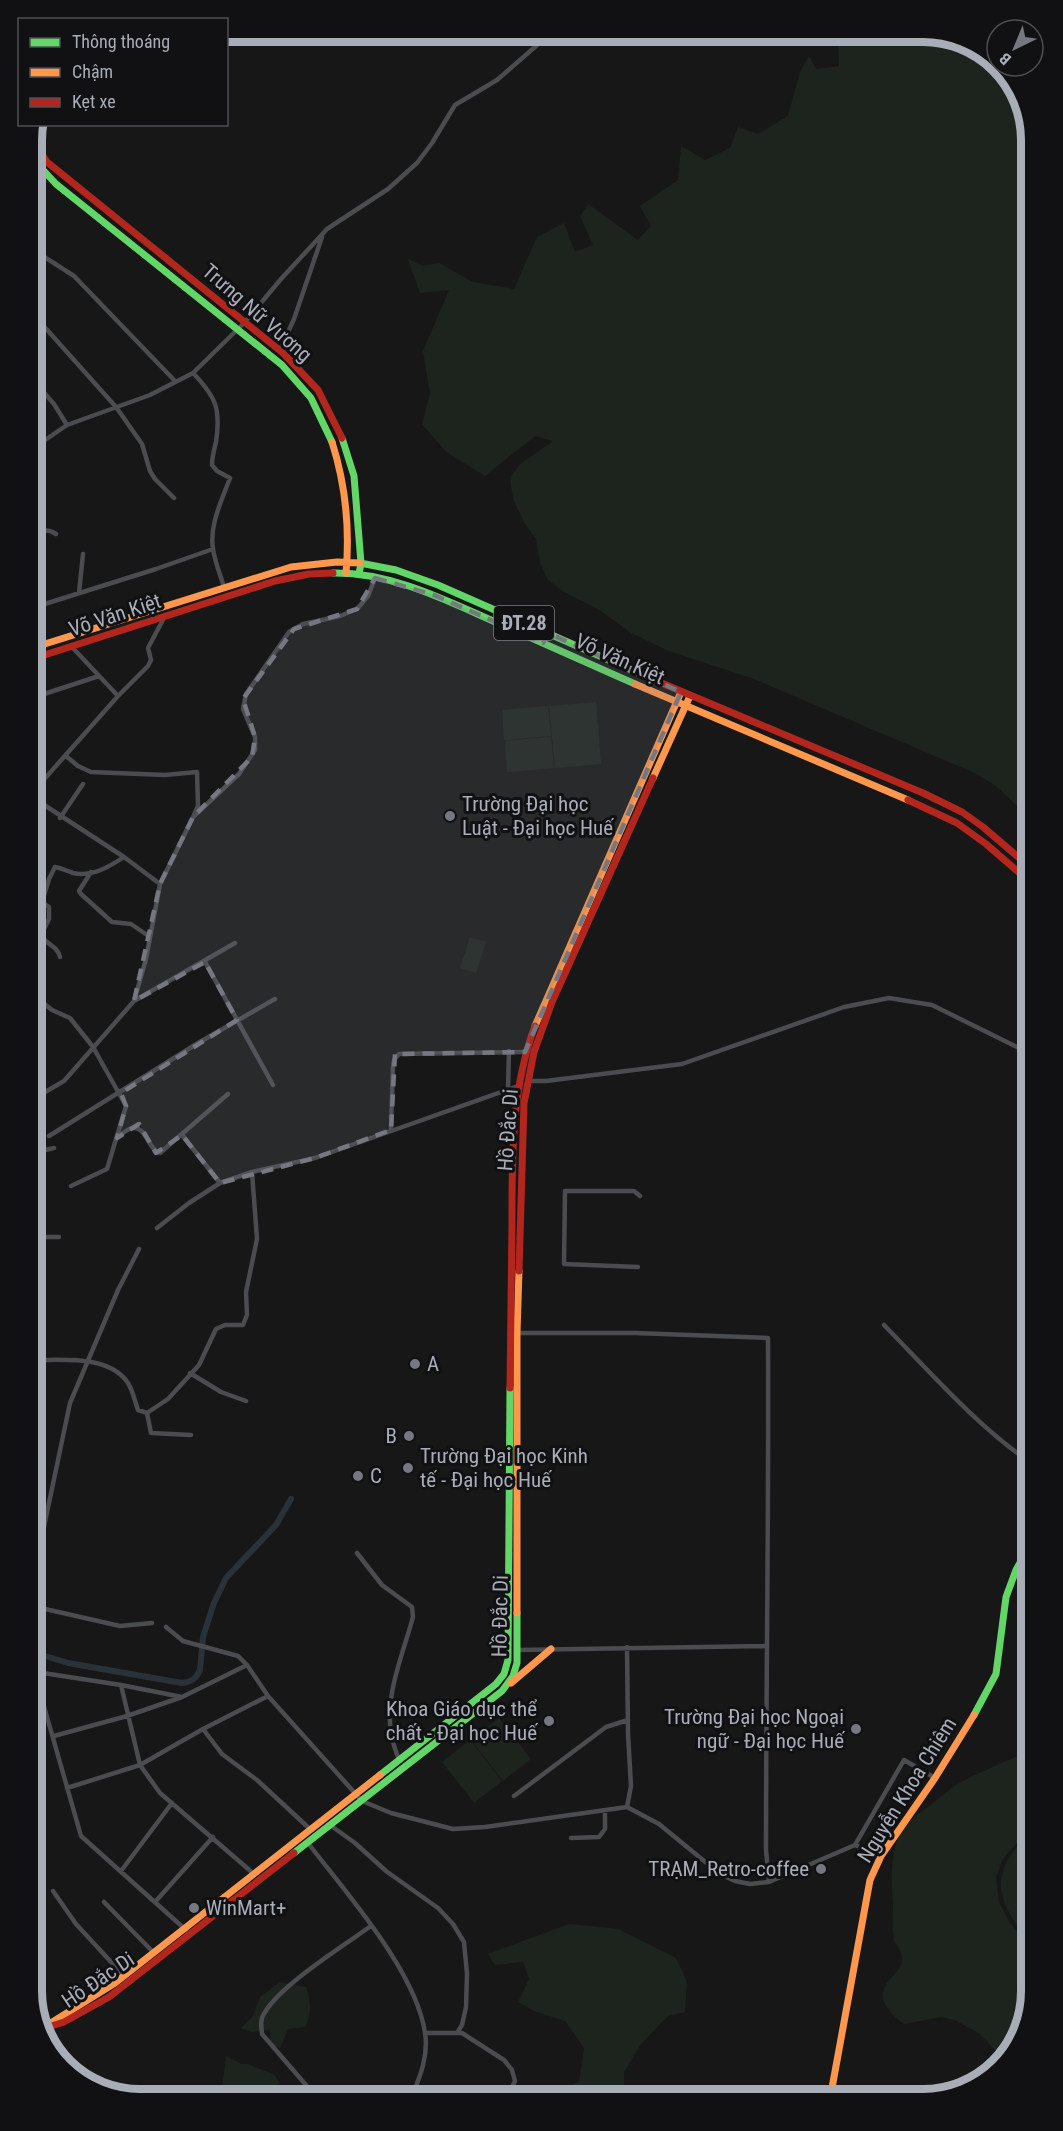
<svg xmlns="http://www.w3.org/2000/svg" width="1063" height="2131" font-family="'Roboto Condensed',sans-serif">
	<rect width="100%" height="100%" fill="#171717"/>
	<!-- green -->
	<path fill="#1d241e" d="M843,32H931L989,54L1023,99L1031,140V819L996,786L977,774L754,679L669,651L631,633L598,609L564,592L548,580L540,563L536,539L525,524L513,499L510,478L519,465L553,441L535,436L485,476L445,451L422,424L430,394L423,351L449,290L420,293L408,259L423,266L439,263L473,282L514,289L537,237L564,223L575,252L593,245L580,216L588,204L638,240L651,226L640,206L678,180L681,146L705,160L730,148L738,127L758,134L788,116L800,72L809,56L816,69L839,66L838,42Z
		M596,702L601,764L555,768L549,706Z
		M548,706L551,736L504,740L502,710Z
		M551,737L554,768L507,772L505,741Z
		M470,937L486,942L476,973L460,968Z
		M499,1718L531,1759L503,1781L471,1740Z
		M470,1740L502,1781L474,1803L442,1762Z
		M1031,1750V1827L1003,1859L996,1877L999,1902L1008,1920L1031,1950V1991L1013,2050L1009,2052L995,2050L980,2034L955,2020L942,2017L904,2024C855,1987 907,1977 902,1956C901,1950 896,1946 894,1940C892,1929 893,1915 893,1903C891,1883 891,1860 897,1840C902,1825 916,1816 928,1807C939,1799 948,1789 961,1782C983,1770 1008,1761 1031,1750Z
		M1031,1832V1944C996,1900 986,1874 1031,1832Z
		M569,1924L618,1929L676,1958L687,1982L685,2012L668,2016L641,2044L624,2072V2099H545L552,2092L579,2082L584,2048L565,2021L534,2011L518,2002L529,1979L523,1962L495,1965L488,1954Z
		M280,1982L306,1987C311,2001 312,2014 305,2027L288,2029L280,2048L271,2045L270,2030L251,2032L241,2028L253,2016L260,1997Z
		M226,2056L241,2064H247L275,2075L280,2084L255,2090L259,2093L277,2089L283,2099H221Z"/>
	<g fill="none" stroke-linecap="round" stroke-linejoin="round">
		<!-- canal -->
		<path stroke="#2a3239" stroke-width="6" d="M32,1652L68,1663L182,1683C191,1682 196,1679 200,1670L203,1637L214,1603L226,1578L276,1525L291,1499"/>
		<!-- street -->
		<path stroke="#4b4c50" stroke-width="4.5" d="M32,249L74,276L175,381
			M32,313L116,407L142,444L150,471L155,479L174,498
			M280,350L294,319L322,237
			M193,373C216,397 221,409 216,442C214,450 212,457 212,465L217,471L230,478C222,500 209,525 213,549C215,562 220,574 224,587
			M32,379L54,404L67,425
			M32,449L67,425L150,395L193,373L245,322L281,279L327,229L388,189L417,163L432,143L455,105L497,80L544,39L545,32
			M32,511L42,531
			M32,538C41,532 45,527 56,534
			M79,593L83,554
			M32,608L156,569L213,549
			M32,636L37,646
			M71,646L118,696
			M32,698L99,676
			M66,756L78,766L91,772L165,775L197,772L198,806L194,815
			M32,793L118,696L148,666L151,660L148,648L165,616
			M32,797L124,857L160,884
			M60,818L83,784
			M91,872L79,891L81,894L112,922L131,924L150,937
			M32,899L42,902L49,907V919L41,935C46,945 57,945 60,957
			M42,902L49,879L55,867C61,868 67,871 73,873C92,877 109,867 124,857
			M205,962L273,1085
			M32,990L42,1002L52,1010L70,1018L93,1047L126,1106L107,1169L71,1186
			M134,1001L235,943
			M528,1081H546L682,1064L844,1007L889,998L932,1005L1031,1054
			M508,1088L509,1051
			M32,1095H40L64,1081L134,1001L146,959L160,884L193,817L239,774L255,750V737L243,709L246,694L289,632L303,624L340,616L357,609L368,596L375,578
			M32,1113L36,1111
			M1028,1114L1031,1115
			M391,1130L393,1067L394,1060L399,1054L525,1052
			M182,1135L220,1183
			M49,1136L198,1043L275,999
			M117,1138C121,1135 128,1128 133,1128C146,1126 148,1150 160,1153L228,1094
			M32,1153L54,1148
			M157,1228L189,1203L220,1183L252,1172L315,1158L518,1086
			M32,1237H59
			M638,1267L564,1264L565,1191H634L640,1196
			M884,1325C931,1373 976,1425 1031,1463
			M32,1329L43,1330
			M517,1333H635L768,1338C769,1509 766,1679 766,1850L769,1882
			M39,1360C67,1360 110,1356 128,1383C133,1391 135,1402 138,1410L147,1413L168,1399L199,1365L216,1329L225,1325H243L247,1315L246,1292L257,1239L252,1172
			M190,1373L221,1392L246,1401
			M147,1413L151,1433L191,1435
			M357,1553L382,1585L412,1607L413,1617C403,1654 385,1694 391,1733C392,1742 396,1751 399,1760
			M32,1584L70,1403L118,1290L139,1249
			M32,1606L120,1626L152,1623
			M166,1627L183,1641L238,1656L247,1665L268,1696L362,1801L391,1813L453,1829L485,1827L627,1807L659,1824L720,1874L735,1881L750,1884L769,1882L855,1845L881,1856
			M517,1650L766,1646
			M32,1664L40,1675
			M121,1685L140,1765L160,1793L254,1874
			M182,1697L121,1685L43,1673L38,1677L37,1682L81,1836L186,1930
			M203,1729L222,1754L257,1780L311,1830
			M54,1736L127,1716L182,1697L247,1665
			M67,1788L140,1765L203,1729L268,1696
			M514,1796L606,1727L628,1720
			M627,1807L631,1786L628,1734L627,1647
			M330,1825L355,1843L386,1871L438,1908L453,1924L464,1942L467,1974L466,2007L462,2025L457,2033
			M571,1838L599,1837L605,1829V1810
			M308,1843C346,1893 416,1971 425,2033C429,2056 419,2079 411,2099
			M855,1845L904,1760L935,1778
			M121,1871L172,1803
			M53,1891L76,1924L124,1976
			M104,1902L154,1953
			M155,1902L213,1837
			M425,2033H462L504,2060L512,2070L515,2081L506,2099
			M318,2099L262,2034C261,2026 260,2019 265,2012C282,1984 343,1946 371,1926"/>
		<!-- fast -->
		<path stroke="#63d668" stroke-width="7" d="M32,158L56,184L282,365L311,398L332,442
			M342,438L354,476L361,563L359,574
			M360,563L396,570L438,585L645,676
			M333,573C392,572 447,601 500,624C545,644 590,664 635,684
			M974,1715L996,1674L1006,1597L1016,1570L1031,1543
			M380,1775L496,1684L504,1674L508,1660L510,1388
			M294,1853L502,1691L513,1676L517,1663V1613"/>
		<!-- slow -->
		<path stroke="#ff974d" stroke-width="7" d="M332,442C346,486 350,528 346,573
			M32,648L291,567L337,562L360,563
			M635,684L908,800
			M653,778L690,696
			M535,1026L681,692
			M517,1613V1333L519,1271
			M511,1683L551,1649
			M46,2026L115,1983L380,1775
			M830,2099L870,1880L881,1856L935,1778L974,1715"/>
		<!-- jam -->
		<path stroke="#b3261e" stroke-width="7" d="M32,135L38,149L47,162L283,353L318,390L342,438
			M32,659L275,581L309,574L333,573
			M645,676L923,793L962,812L983,827L1031,868
			M908,800L957,823L986,844L1031,883
			M519,1271L524,1103L534,1052L552,1002L653,778
			M510,1388C511,1334 511,1279 512,1224C512,1158 511,1089 535,1026
			M42,2029L64,2022L109,1997L294,1853"/>
	</g>
	<!-- marked area -->
	<path fill="#757880" fill-opacity="0.2" stroke="#757880" stroke-width="4.5" stroke-dasharray="12 8" stroke-linejoin="round" d="M375,578L434,595L543,643L548,633L681,692L525,1052L395,1054L391,1130L315,1158L220,1183L182,1135L156,1153L139,1124L117,1138L126,1106L121,1093L237,1020L205,962L134,1001L160,884L193,817L252,757L255,737L243,699L294,629L357,609Z"/>
	<!-- markers -->
	<g fill="#757880" stroke="#111113" stroke-width="2">
		<circle cx="450" cy="816" r="6"/>
		<circle cx="415" cy="1364" r="6"/>
		<circle cx="409" cy="1436" r="6"/>
		<circle cx="408" cy="1468" r="6"/>
		<circle cx="358" cy="1476" r="6"/>
		<circle cx="549" cy="1721" r="6"/>
		<circle cx="856" cy="1729" r="6"/>
		<circle cx="821" cy="1869" r="6"/>
		<circle cx="194" cy="1908" r="6"/>
	</g>
	<g text-anchor="middle" stroke-width="6" stroke-linejoin="round" paint-order="stroke">
		<!-- shield labels -->
		<rect fill="#111113" stroke="#7b7e86" stroke-width="1.5" x="494" y="606" width="60" height="34" rx="4.5"/>
		<g font-size="20" font-weight="bold" fill="#a8adb8">
			<text x="524" y="630">ĐT.28</text>
		</g>
		<!-- street labels -->
		<g font-size="21" fill="#a8adb8" stroke="#111113">
			<text transform="translate(257 313) rotate(41)" y="7">Trưng Nữ Vương</text>
			<text transform="translate(115 615) rotate(-18)" y="7">Võ Văn Kiệt</text>
			<text transform="translate(620 659) rotate(24)" y="7">Võ Văn Kiệt</text>
			<text transform="translate(508 1130) rotate(-86)" y="7">Hồ Đắc Di</text>
			<text transform="translate(500 1616) rotate(-89)" y="7">Hồ Đắc Di</text>
			<text transform="translate(907 1790) rotate(-58)" y="7">Nguyễn Khoa Chiêm</text>
			<text transform="translate(98 1980) rotate(-34)" y="7">Hồ Đắc Di</text>
		</g>
		<!-- poi labels -->
		<g font-size="21" fill="#a8adb8" stroke="#111113" text-anchor="start">
			<text x="462" y="811">Trường Đại học<tspan x="462" dy="24">Luật - Đại học Huế</tspan></text>
			<text x="427" y="1371">A</text>
			<text x="397" y="1443" text-anchor="end">B</text>
			<text x="420" y="1463">Trường Đại học Kinh<tspan x="420" dy="24">tế - Đại học Huế</tspan></text>
			<text x="370" y="1483">C</text>
			<text x="537" y="1716" text-anchor="end">Khoa Giáo dục thể<tspan x="537" dy="24">chất - Đại học Huế</tspan></text>
			<text x="844" y="1724" text-anchor="end">Trường Đại học Ngoại<tspan x="844" dy="24">ngữ - Đại học Huế</tspan></text>
			<text x="809" y="1876" text-anchor="end">TRẠM_Retro-coffee</text>
			<text x="206" y="1915">WinMart+</text>
		</g>
	</g>
	<!-- crop -->
	<path d="M0 0H1063V2131H0ZM140 42H923A98 98 0 0 1 1021 140V1991A98 98 0 0 1 923 2089H140A98 98 0 0 1 42 1991V140A98 98 0 0 1 140 42Z" fill="#111113" fill-rule="evenodd"/>
	<path fill="none" stroke="#a8adb8" stroke-width="8" d="M140 42H923A98 98 0 0 1 1021 140V1991A98 98 0 0 1 923 2089H140A98 98 0 0 1 42 1991V140A98 98 0 0 1 140 42Z"/>
	<!-- legend -->
	<rect x="18" y="18" width="210" height="108" fill="#111113" stroke="#4d4f55" stroke-width="1.5"/>
	<rect x="30" y="38" width="30" height="9" fill="#63d668" stroke="#4d4f55" stroke-width="1.5"/>
	<text x="72" y="48" font-size="18" fill="#a8adb8">Thông thoáng</text>
	<rect x="30" y="68" width="30" height="9" fill="#ff974d" stroke="#4d4f55" stroke-width="1.5"/>
	<text x="72" y="78" font-size="18" fill="#a8adb8">Chậm</text>
	<rect x="30" y="98" width="30" height="9" fill="#b3261e" stroke="#4d4f55" stroke-width="1.5"/>
	<text x="72" y="108" font-size="18" fill="#a8adb8">Kẹt xe</text>
	<!-- north arrow -->
	<g transform="translate(1015 48) rotate(223)"><circle r="28" fill="#111113" stroke="#4d4f55" stroke-width="1.5"/>
	<path d="M0-4.5L10 22L0 15L-10 22Z" fill="#757880"/>
	<text y="-9" font-size="16" font-weight="bold" text-anchor="middle" fill="#a8adb8">B</text>
	</g>
</svg>
